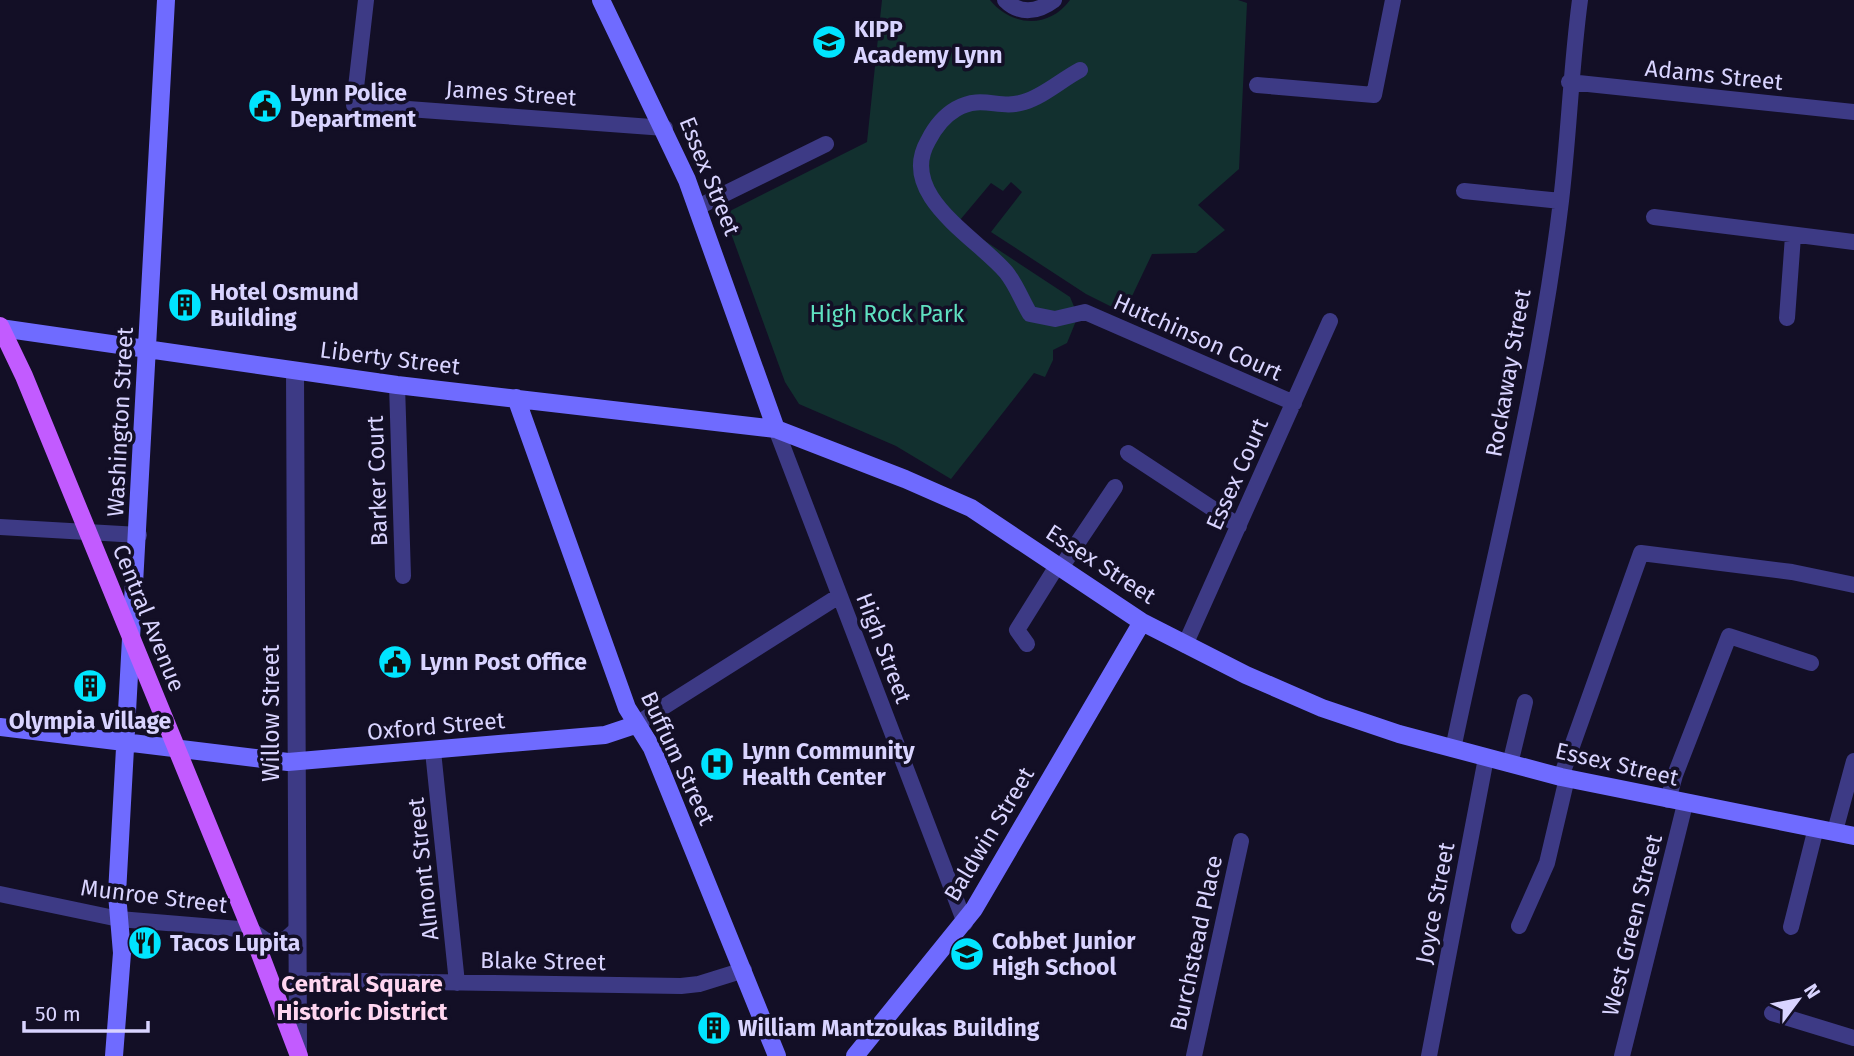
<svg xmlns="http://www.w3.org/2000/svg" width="1854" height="1056" font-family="'Fira Sans',sans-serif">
	<rect width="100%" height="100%" fill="#130f26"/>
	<!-- green -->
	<path fill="#12302f" d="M882,0H990C1012,27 1049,29 1070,0H1238L1247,3L1239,169L1198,205L1225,230L1196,253L1152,254L1124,313L1086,294L991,232L1022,192L1011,182L1003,191L991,183L960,220L982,239L1070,297L1078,316L1067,343L1053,350V360L1045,377L1034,373L951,479L896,446L799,404L785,382L724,214L867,142Z"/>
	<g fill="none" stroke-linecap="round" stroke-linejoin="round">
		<!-- minor -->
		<path stroke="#3d3a85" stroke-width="16" d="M366,0L354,105L665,128
			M1005,0C1020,15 1038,12 1054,0
			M1080,70C1061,80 1044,96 1024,102C999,110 982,94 956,109C944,116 934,129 928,141C897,195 976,237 1006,272C1016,284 1022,301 1030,314L1055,319L1085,312L1294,403
			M1569,82L1854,112
			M1257,85L1374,95L1393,0
			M1464,191L1561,201
			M698,207L826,144
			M1654,217L1854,242
			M1787,318L1793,236
			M397,385L403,576
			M776,429L965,923
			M1128,453L1239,526
			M0,527L139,535
			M1060,569L1115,487
			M1027,644L1017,630L1057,566
			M1185,645L1330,321
			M635,725L839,596
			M1453,749C1491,567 1539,386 1561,201C1569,134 1571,67 1580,0
			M433,751L457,983
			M1510,764L1525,702
			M1561,777L1641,553L1792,572L1854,585
			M1668,800L1675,775L1729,636L1811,663
			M1835,831L1854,761
			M0,894L119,919L251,930L268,942L286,939L297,929
			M1519,926L1547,863L1567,778
			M1791,927L1816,828
			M297,980L681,986L699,984L744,970
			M1772,1013L1854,1038
			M1194,1056L1241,841
			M1429,1056L1486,758
			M1622,1056L1685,804"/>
		<!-- tertiary -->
		<path stroke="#3d3a85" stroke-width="18" d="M295,371L298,1050"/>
		<!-- secondary -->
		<path stroke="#6f6bff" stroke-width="18" d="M601,0L687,180L776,429
			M0,328L397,385L776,429L905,479L971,508L1142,622L1246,675L1322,708L1399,734L1561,777L1854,836
			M516,398L627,708L652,748L777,1056
			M0,727L288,762L605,735L635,725
			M114,1056L122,953L117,894L166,0
			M855,1056L974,909L1142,622"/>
		<!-- primary -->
		<path stroke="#c25bff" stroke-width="18" d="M0,326L24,376L251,930L299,1056"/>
	</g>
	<!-- icons -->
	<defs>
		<g id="school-disc" transform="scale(1.75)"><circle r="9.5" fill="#00e5ff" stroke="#130f26"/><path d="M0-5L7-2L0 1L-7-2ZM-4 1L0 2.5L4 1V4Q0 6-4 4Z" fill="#111"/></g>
		<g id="civic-disc" transform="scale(1.75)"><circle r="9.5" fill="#00e5ff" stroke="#130f26"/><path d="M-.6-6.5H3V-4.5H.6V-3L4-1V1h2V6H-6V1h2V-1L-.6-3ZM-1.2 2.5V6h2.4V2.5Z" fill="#111"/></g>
		<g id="building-disc" transform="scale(1.75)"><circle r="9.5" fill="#00e5ff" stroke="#130f26"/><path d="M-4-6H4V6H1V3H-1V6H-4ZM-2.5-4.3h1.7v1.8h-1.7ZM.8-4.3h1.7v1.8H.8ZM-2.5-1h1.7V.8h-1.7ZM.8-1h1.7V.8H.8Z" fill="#111"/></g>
		<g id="hospital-disc" transform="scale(1.75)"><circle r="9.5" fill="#00e5ff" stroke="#130f26"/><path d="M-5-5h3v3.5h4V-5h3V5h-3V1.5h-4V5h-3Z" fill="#111"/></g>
		<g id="restaurant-disc" transform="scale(1.75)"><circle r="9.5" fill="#00e5ff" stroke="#130f26"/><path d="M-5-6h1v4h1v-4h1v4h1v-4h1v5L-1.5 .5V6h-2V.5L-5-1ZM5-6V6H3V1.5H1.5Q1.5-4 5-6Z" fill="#111"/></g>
	</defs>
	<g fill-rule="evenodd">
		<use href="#school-disc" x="829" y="42"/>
		<use href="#civic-disc" x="265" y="106"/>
		<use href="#building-disc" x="185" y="305"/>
		<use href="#civic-disc" x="395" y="662"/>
		<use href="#building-disc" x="90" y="686"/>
		<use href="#hospital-disc" x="717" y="764"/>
		<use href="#restaurant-disc" x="145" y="943"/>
		<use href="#school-disc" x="967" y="954"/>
		<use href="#building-disc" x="714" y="1028"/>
	</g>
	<g text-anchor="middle" stroke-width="7" stroke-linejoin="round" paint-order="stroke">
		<!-- poi labels -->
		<g font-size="23" font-weight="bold" fill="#d9d4ff" stroke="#130f26" text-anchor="start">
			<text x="854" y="37">KIPP<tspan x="854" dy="26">Academy Lynn</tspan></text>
			<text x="290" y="101">Lynn Police<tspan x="290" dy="26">Department</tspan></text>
			<text x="210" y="300">Hotel Osmund<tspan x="210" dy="26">Building</tspan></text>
			<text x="420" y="670">Lynn Post Office</text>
			<text x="90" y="729" text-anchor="middle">Olympia Village</text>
			<text x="742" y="759">Lynn Community<tspan x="742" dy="26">Health Center</tspan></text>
			<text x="992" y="949">Cobbet Junior<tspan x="992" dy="26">High School</tspan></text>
			<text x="170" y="951">Tacos Lupita</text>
			<text x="738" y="1036">William Mantzoukas Building</text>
		</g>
		<!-- street labels -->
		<g font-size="23" fill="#d9d4ff" stroke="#130f26">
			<text transform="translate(1714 75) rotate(6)" y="8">Adams Street</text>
			<text transform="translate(511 93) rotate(4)" y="8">James Street</text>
			<text transform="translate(710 176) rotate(68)" y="8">Essex Street</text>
			<text transform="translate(1198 337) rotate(24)" y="8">Hutchinson Court</text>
			<text transform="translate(390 358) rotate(7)" y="8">Liberty Street</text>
			<text transform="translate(1508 373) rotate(-80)" y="8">Rockaway Street</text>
			<text transform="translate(120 422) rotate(-87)" y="8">Washington Street</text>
			<text transform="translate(1237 474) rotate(-66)" y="8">Essex Court</text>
			<text transform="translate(377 481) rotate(-92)" y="8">Barker Court</text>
			<text transform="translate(1101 564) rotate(33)" y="8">Essex Street</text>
			<text transform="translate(149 618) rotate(68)" y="8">Central Avenue</text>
			<text transform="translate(884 648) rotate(69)" y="8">High Street</text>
			<text transform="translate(271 713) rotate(-90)" y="8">Willow Street</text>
			<text transform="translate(436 726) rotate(-5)" y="8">Oxford Street</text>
			<text transform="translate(678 758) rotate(65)" y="8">Buffum Street</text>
			<text transform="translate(1617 764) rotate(13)" y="8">Essex Street</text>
			<text transform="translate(989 834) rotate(-59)" y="8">Baldwin Street</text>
			<text transform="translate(423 869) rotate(-96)" y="8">Almont Street</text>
			<text transform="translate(154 896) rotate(7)" y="8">Munroe Street</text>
			<text transform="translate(1435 903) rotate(-79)" y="8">Joyce Street</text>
			<text transform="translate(1632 925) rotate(-76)" y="8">West Green Street</text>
			<text transform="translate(1196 943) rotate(-78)" y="8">Burchstead Place</text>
			<text transform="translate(543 961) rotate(1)" y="8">Blake Street</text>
		</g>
		<!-- park labels -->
		<g font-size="23" fill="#5fe0c0" stroke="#130f26">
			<text x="887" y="322">High Rock Park</text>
		</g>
		<!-- neighbourhood labels -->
		<g font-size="24" font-weight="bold" fill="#ffd6f0" stroke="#130f26">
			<text x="362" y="992">Central Square<tspan x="362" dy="28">Historic District</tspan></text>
		</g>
	</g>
	<!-- north arrow -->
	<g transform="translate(1798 1000) rotate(58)" stroke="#130f26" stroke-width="5" paint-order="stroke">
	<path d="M0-5L12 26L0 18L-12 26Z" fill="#d9d4ff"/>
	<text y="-10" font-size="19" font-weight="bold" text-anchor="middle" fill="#d9d4ff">N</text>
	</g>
	<!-- scale -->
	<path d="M24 1021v10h124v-10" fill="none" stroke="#d9d4ff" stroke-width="3.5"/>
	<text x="35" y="1021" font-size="21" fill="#d9d4ff" stroke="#130f26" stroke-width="5" paint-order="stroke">50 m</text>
</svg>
